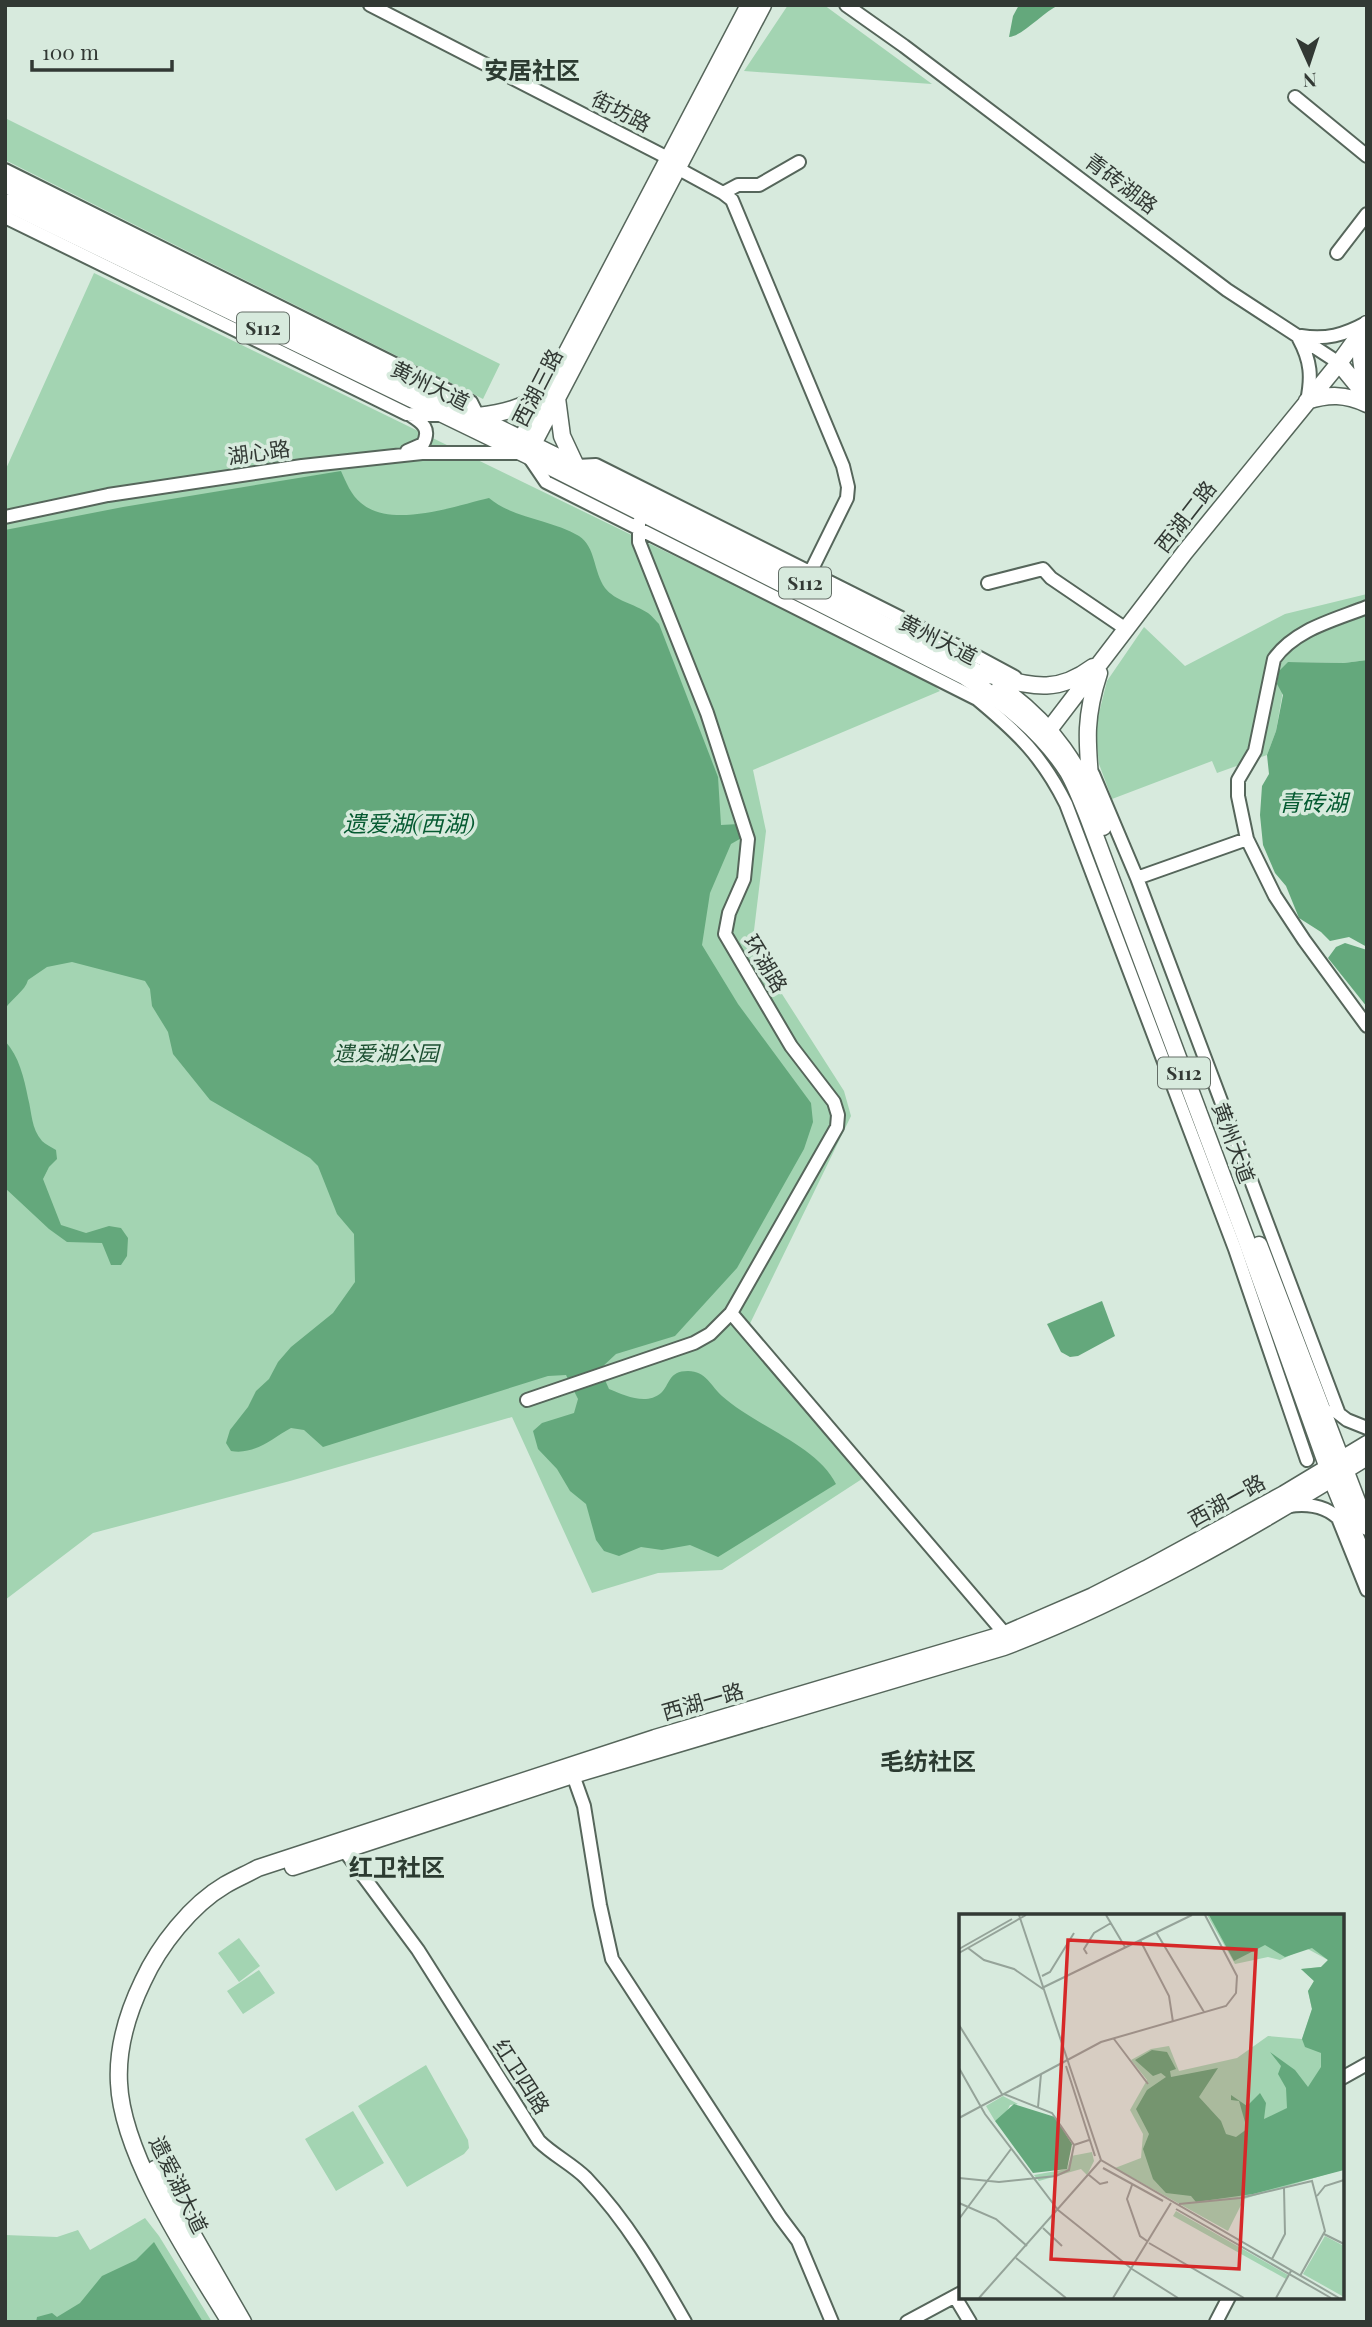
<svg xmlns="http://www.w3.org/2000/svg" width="1372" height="2327" font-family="'Playfair Display','Noto Sans SC',serif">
	<rect width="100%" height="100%" fill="#d7eadd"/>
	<!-- green -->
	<path fill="#a3d4b2" d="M788,5H824L932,84L744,71Z
		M5,118L500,364L483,399L5,160Z
		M94,273L929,680L940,691L753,770L766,831L752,947L844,1091L851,1116L743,1338L865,1477L722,1570L658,1573L592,1593L512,1417L290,1481L93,1533L5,1600V471Z
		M1367,594V660L1344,663L1288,662L1276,731L1267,755L1217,773L1212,761L1112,799L1099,764L1095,729L1107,681L1144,627L1185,666L1285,614Z
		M239,1938L260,1966L239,1982L218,1953Z
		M259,1970L275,1993L243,2014L227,1991Z
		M426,2065L468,2140L469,2148L464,2154L407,2187L358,2106Z
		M353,2111L384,2163L336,2191L305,2139Z
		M145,2218L159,2236L212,2322H5V2235L57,2237L78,2230L90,2250Z"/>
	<!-- water -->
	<path fill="#64a87c" d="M1019,5H1059C1043,12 1023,36 1009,37L1013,16Z
		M341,471C346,482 351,495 361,503C391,529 455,506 489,498C514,519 550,519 579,536C596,547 593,571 605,588C615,601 635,604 648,613C652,616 656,621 659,624L718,777L721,825L739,824L745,836L731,844L710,893L702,945L738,1004L811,1103L813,1122L804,1149L737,1268L675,1336L616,1354L600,1369L609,1389C624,1395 646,1406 661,1393C670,1385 668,1371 688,1371C706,1371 711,1386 722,1396C755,1426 817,1445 836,1484L718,1557L690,1545L662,1550L641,1547L619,1556L604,1551L596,1540L586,1504L570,1491L557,1469L538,1449L533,1431L542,1423L574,1413L578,1399L566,1375L548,1376L323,1447L304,1430L291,1428C271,1439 255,1455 231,1451L226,1443L230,1430L248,1407L256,1391L269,1379L278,1362L291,1347L333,1313L355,1282L354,1234L337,1214L318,1166L310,1158L210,1100L173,1054L168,1032L152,1006L150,989L145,981L72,962L47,967L28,980C25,991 12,998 5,1009V530L123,507Z
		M1367,660V947L1349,937L1330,941L1321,932L1299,918L1286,886L1275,873L1263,845L1260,815L1262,786L1269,774L1267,755L1276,731L1283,695L1277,684L1279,671L1288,662L1344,663Z
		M1345,943L1367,950V1007L1328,958L1336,947Z
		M5,1041C19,1056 24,1078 28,1098C32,1113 31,1128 42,1141C45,1144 51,1147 56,1150L57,1159L49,1167L43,1179L61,1225L86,1233L109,1226L121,1228L128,1238L127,1256L121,1265H111L102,1243L67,1242L49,1229L5,1188Z
		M1102,1301L1115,1336L1078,1356L1070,1357L1061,1352L1047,1324Z
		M154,2242L203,2322H36L37,2317L52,2313L57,2317L80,2303L102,2276L136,2260Z"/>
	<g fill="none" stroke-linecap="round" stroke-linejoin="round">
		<!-- minor casing -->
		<g stroke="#56665b" stroke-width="16">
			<path id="minor" d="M370,5L668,158
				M846,5L904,46L1227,290L1339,363
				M1295,97L1367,156
				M677,168L723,193L732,200L843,466L848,487L847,498L810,573
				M5,170L471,402L478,416
				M723,193L738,185H759L799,162
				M5,217L407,414L439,415
				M1337,253L1367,214
				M1301,336C1326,340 1344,335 1366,323
				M1299,339C1311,361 1312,377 1307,401
				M407,451L423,444C431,429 423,423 410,415
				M529,457L546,482L977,699C1018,733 1042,756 1066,804L1235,1249L1307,1460
				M577,466L596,465L963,649L1015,677
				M5,517L108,495L302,466L422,453H521
				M988,583L1043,569L1051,578L1126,629
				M1093,774L1137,878L1339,1414
				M1247,839L1238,796V780L1255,751L1274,659C1295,629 1335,620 1367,607
				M1137,878L1247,839L1275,896L1304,940L1367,1026
				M731,1313L1005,1634
				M527,1400L694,1343L710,1334L731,1313L837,1127L838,1115L834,1102L791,1046L725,934L729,913L744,879L748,839L707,713L639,542V522
				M1334,1410L1347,1420L1367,1428
				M1289,1506C1309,1503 1328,1506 1342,1522
				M1338,1518L1367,1590
				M573,1775L584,1806L600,1905L612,1959L780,2217L798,2241L832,2322
				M341,1846L418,1950L539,2141C553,2155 572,2164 586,2178C627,2221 656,2271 685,2322
				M1342,2078L1367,2064
				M955,2297L970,2322
				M907,2322L961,2293
				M1216,2322L1229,2297"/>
		</g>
		<!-- major casing -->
		<g stroke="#56665b" stroke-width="19">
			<path id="major" d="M5,184L576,466L975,671
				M5,202L529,456L964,676C1004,702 1042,731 1068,772C1076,786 1082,802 1088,817L1246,1239L1334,1485L1367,1565
				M1364,333C1358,351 1361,368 1367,385
				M1339,363L1366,396
				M557,398L562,436L576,466
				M1307,401C1329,394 1345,394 1367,404
				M478,416C503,413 523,408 544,394
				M521,447L522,438L749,5
				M526,449L533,444L763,5
				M976,672C1024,682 1050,699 1093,667
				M1000,687C1052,723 1082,768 1103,827
				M1045,735L1185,552L1339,363L1367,324
				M1091,789C1087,742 1084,719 1099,673
				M1259,1245L1367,1527
				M293,1867L573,1775L1004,1647C1132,1598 1251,1529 1367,1457
				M155,2169L243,2322
				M230,2322C192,2260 122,2156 119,2083C117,2048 128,2012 143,1981C159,1946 191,1905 225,1885C235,1879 247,1874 258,1868L655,1738L1005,1634L1093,1596L1146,1569L1284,1494L1367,1444"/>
		</g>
		<!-- minor -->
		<use href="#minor" stroke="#fff" stroke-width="12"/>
		<!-- major -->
		<use href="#major" stroke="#fff" stroke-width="16"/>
	</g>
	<g text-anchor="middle" stroke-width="7" stroke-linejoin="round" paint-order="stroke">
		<!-- shield labels -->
		<g fill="#d7eadd" stroke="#646e67" stroke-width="2">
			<rect x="237" y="312.5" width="52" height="31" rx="5"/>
			<rect x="779" y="567.5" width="52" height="31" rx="5"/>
			<rect x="1158" y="1057.5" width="52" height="31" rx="5"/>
		</g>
		<g font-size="19" font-weight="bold" fill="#323934">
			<text x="263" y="335">S112</text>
			<text x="805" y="590">S112</text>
			<text x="1184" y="1080">S112</text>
		</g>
		<!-- street labels -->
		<g font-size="21" fill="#323934" stroke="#d7eadd">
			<text transform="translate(621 112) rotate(27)" y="7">街坊路</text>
			<text transform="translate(1121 184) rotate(37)" y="7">青砖湖路</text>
			<text transform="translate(430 386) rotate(26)" y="7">黄州大道</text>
			<text transform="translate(538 388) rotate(-63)" y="7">西湖三路</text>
			<text transform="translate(259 453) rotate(-8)" y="7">湖心路</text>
			<text transform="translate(1186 517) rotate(-52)" y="7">西湖二路</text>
			<text transform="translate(938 640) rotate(27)" y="7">黄州大道</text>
			<text transform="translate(765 964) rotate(59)" y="7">环湖路</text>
			<text transform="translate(1233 1143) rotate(70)" y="7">黄州大道</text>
			<text transform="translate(1227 1501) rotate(-29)" y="7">西湖一路</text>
			<text transform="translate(703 1702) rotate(-16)" y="7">西湖一路</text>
			<text transform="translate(521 2077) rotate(57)" y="7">红卫四路</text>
			<text transform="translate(178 2185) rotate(64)" y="7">遗爱湖大道</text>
		</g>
		<!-- park labels -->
		<g font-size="21" font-style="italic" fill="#1c4f31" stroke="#d7eadd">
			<text x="386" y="1061">遗爱湖公园</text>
		</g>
		<!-- water labels -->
		<g font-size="23" font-style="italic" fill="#055a31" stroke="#d7eadd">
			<text x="1313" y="811">青砖湖</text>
			<text x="409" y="832">遗爱湖(西湖)</text>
		</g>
		<!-- quarter labels -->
		<g font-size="24" font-weight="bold" fill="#2c3b31" stroke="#d7eadd">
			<text x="532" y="79">安居社区</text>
			<text x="928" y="1770">毛纺社区</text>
			<text x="397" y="1876">红卫社区</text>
		</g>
	</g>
	<!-- overview -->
	<g transform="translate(959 1914)">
		<rect width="385" height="385" fill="#d7eadd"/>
		<path d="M248,1H385V255L285,285L269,317L156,254L182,244L184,220L171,196L188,166L172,146L192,135L210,132L220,157L278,144L309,122L343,125L353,95L349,77L355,67L342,55L362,53L369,46L347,34L321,46L309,43L276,50ZM44,182L59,190L51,191L45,203L36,207L27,192ZM133,238L135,247L128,261L122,255L80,267L75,261L108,255L112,242ZM217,297L329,361L327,365L214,302ZM366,322L385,332V383L344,360Z" fill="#a3d4b2"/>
		<path d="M250,1H385V256L294,280L237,288L232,282L207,279L194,265L184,235L190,220L177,195L188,176L207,163L202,159L194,162L176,146L193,136L208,138L217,155L211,157L212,163L259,154L240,183L262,207L267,220L277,223L288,215L280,187L272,186V181L288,192L301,179L307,189L305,205L328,194L327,174L319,160L322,152L311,138L336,156L349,173L362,153V139L346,133L343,125L353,95L349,77L355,67L342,55L362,53L369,46L353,34L326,43L306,31L275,47ZM55,190L96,203L113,230L108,255L74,259L36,207Z" fill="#64a87c"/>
		<path fill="none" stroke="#95a399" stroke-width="2" d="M60,1L142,246L380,384M147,1L166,33M197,18L245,98M181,26L210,82L214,108M9,34L25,46L55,55L84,75M0,35L53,5M0,39L67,1M128,40L125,35L135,19L152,9M83,62L91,58L115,19M85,73L233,1M0,111L43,180M155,125L189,170M107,152L136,242M0,154L26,200L99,296M45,180L93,199L115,231L130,226M79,193L82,160M0,204L142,128L267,92L277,79L278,62L246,1M144,254L204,287M130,261L141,270L149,268M0,264L40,268L97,262L110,256L115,231M173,271L168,285L181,322L188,327M358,282L366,272L385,266M0,289L37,305L68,332M220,290L281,284L353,267L366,317L341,362M217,295L372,384M99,296L173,355L219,384M0,305L52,235M84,314L103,332M365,320L385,330M190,329L285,384M57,344L107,384M313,345L326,320L325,274M20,384L142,246M154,384L212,289M317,384L332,357"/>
		<path fill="#d62828" fill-opacity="0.15" stroke="#d62828" stroke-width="3.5" d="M109,26L297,36L280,355L92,345Z"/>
		<rect width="385" height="385" fill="none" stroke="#323934" stroke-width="3.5"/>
	</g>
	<!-- border -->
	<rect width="1372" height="2327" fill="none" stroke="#323934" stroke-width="14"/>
	<!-- north arrow -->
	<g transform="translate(1309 63) rotate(177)" stroke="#d7eadd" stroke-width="5" paint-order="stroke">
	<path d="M0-5L12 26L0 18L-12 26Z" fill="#323934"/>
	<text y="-10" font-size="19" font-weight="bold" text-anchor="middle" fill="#323934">N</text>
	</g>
	<!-- scale -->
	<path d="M32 60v10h140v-10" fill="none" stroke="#323934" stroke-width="3.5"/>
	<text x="42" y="60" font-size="21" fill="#323934" stroke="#d7eadd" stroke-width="5" paint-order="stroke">100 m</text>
</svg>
